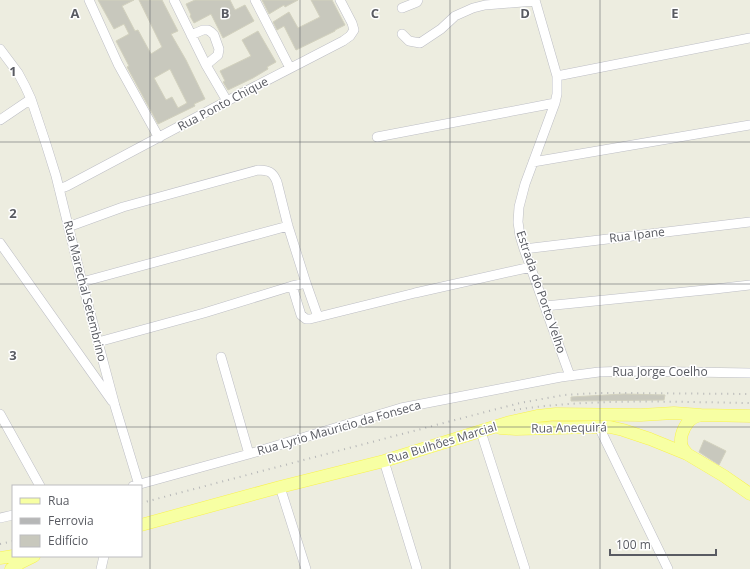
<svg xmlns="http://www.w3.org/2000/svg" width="750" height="569" font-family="'Open Sans',sans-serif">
	<rect width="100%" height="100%" fill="#edede0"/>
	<!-- building -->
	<path fill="#c8c8bd" stroke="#d2d1be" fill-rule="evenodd" d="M98,0H134L122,6L135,31L138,30L151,54L162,47L139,0H162L178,31L171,34L186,60L205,99L194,104L195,106L158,124L127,67L129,66L116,41L129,34L124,24L114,29ZM170,69L187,103L178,108L172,97L166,100L154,78Z
		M195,0H230L235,10L245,5L254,21L223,38L211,14L194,23L190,16L191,15L186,4Z
		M262,0H298L285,7L284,5L269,14Z
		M311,0H332L345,25L335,30V31L296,50L284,26L277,30L273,22L289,12L298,28L320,17Z
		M258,31L276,62L267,67L268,69L253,78L228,90L223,82L225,81L220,71L251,56L242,40Z
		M624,394L665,395L664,400L571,401V397Z
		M704,440L726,451L719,465L699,452Z"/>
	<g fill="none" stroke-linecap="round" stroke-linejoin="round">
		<!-- minor casing -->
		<g stroke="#bdbec5" stroke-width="10">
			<path id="minor" d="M89,0L118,64L159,138
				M174,0L206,65L227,101
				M255,0L290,68
				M535,0L557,76V94L555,103L525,184L519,207L518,222L520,236L524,249L570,376
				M402,8L417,2L418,0
				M402,34L409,41L420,43L441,29L455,16L473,8L485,5L535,1
				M191,35L203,30H208L211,32L214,35L219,49L218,55L206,65
				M0,49L18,73L25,86L31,99L46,144L56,176L82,282L115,406L139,485
				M557,76L750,38
				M0,120L31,99
				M377,137L555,103
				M533,162L750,125
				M59,189L67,186L227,101L343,41L350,36L354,30L352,23L340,0
				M68,227L123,207L258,170C269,170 273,172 277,182L288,226L306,283L318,317
				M0,243L112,401
				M524,249L750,222
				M82,282L288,226
				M292,286L301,315L306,319H310L415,293L531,267
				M545,306L715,289L750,285
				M98,342L204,313L292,286L306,283
				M221,357L249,454
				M0,414L40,486
				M599,427L668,569
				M481,432L525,569
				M384,461L417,569
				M133,486L249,454L401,408L561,377L599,372L631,371L750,373
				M280,487L306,569
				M0,518L13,515
				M101,569L104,556"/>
		</g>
		<!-- major casing -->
		<g stroke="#f9f34d" stroke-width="13">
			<path id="major" d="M500,428L516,429L593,427H610L623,430L650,439L687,454L724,476L750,494
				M687,454C686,452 684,450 683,449C678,440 683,428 689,421C692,418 696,416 701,415
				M141,525L280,487L384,461L510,422L537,416L556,414L641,415L674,413L701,415L750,416
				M0,558L13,556
				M11,569L20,563L34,556"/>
		</g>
		<!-- minor -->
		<use href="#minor" stroke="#fff" stroke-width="9"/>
		<!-- major -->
		<use href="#major" stroke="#f7ffa3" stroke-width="12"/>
		<!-- rail -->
		<path stroke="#b6b7b7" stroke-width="2" stroke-dasharray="1 5" stroke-linecap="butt" d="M514,410C592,398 672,402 750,403
			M141,503L474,415L520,403L564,395L598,393H622L750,394
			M0,544L13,541"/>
	</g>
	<!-- grid -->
	<path fill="none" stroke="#595b62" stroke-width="1" stroke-opacity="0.55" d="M150,0V569M300,0V569M450,0V569M600,0V569M0,142H750M0,284H750M0,427H750"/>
	<g text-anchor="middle" stroke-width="3" stroke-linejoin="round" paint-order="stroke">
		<!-- street labels -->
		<g font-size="12" fill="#595b62" stroke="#fff">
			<text transform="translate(223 104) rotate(-28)" y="4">Rua Ponto Chique</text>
			<text transform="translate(637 235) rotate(-7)" y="4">Rua Ipane</text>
			<text transform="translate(85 291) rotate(76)" y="4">Rua Marechal Setembrino</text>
			<text transform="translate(541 292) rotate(71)" y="4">Estrada do Porto Velho</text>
			<text x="660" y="376">Rua Jorge Coelho</text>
			<text transform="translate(339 428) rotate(-16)" y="4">Rua Lyrio Mauricio da Fonseca</text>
			<text transform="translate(569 428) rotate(-1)" y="4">Rua Anequirá</text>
			<text transform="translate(442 443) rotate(-17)" y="4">Rua Bulhões Marcial</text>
		</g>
	</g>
	<g font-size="13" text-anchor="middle" font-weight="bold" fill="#595b62" stroke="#fff" stroke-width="3" stroke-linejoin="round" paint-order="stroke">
		<text x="75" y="18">A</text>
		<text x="225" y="18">B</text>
		<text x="375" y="18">C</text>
		<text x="525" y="18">D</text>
		<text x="675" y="18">E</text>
		<text x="13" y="76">1</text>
		<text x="13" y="218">2</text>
		<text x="13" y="360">3</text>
	</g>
	<!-- legend -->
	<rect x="12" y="485" width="130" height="72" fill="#ffffff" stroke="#bdbdc0"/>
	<rect x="20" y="498" width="20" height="6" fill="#f7ffa3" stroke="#bdbdc0"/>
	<text x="48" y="505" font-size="12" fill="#595b62">Rua</text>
	<rect x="20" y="518" width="20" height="6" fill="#b6b7b7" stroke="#bdbdc0"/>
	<text x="48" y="525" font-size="12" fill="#595b62">Ferrovia</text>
	<rect x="20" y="535" width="20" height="12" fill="#c8c8bd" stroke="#bdbdc0"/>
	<text x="48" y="545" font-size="12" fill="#595b62">Edifício</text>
	<!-- scale -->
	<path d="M610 549v6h106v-6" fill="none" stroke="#595b62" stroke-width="2"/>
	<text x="616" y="549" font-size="12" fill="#595b62" stroke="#ffffff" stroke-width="3" paint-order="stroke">100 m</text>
</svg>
